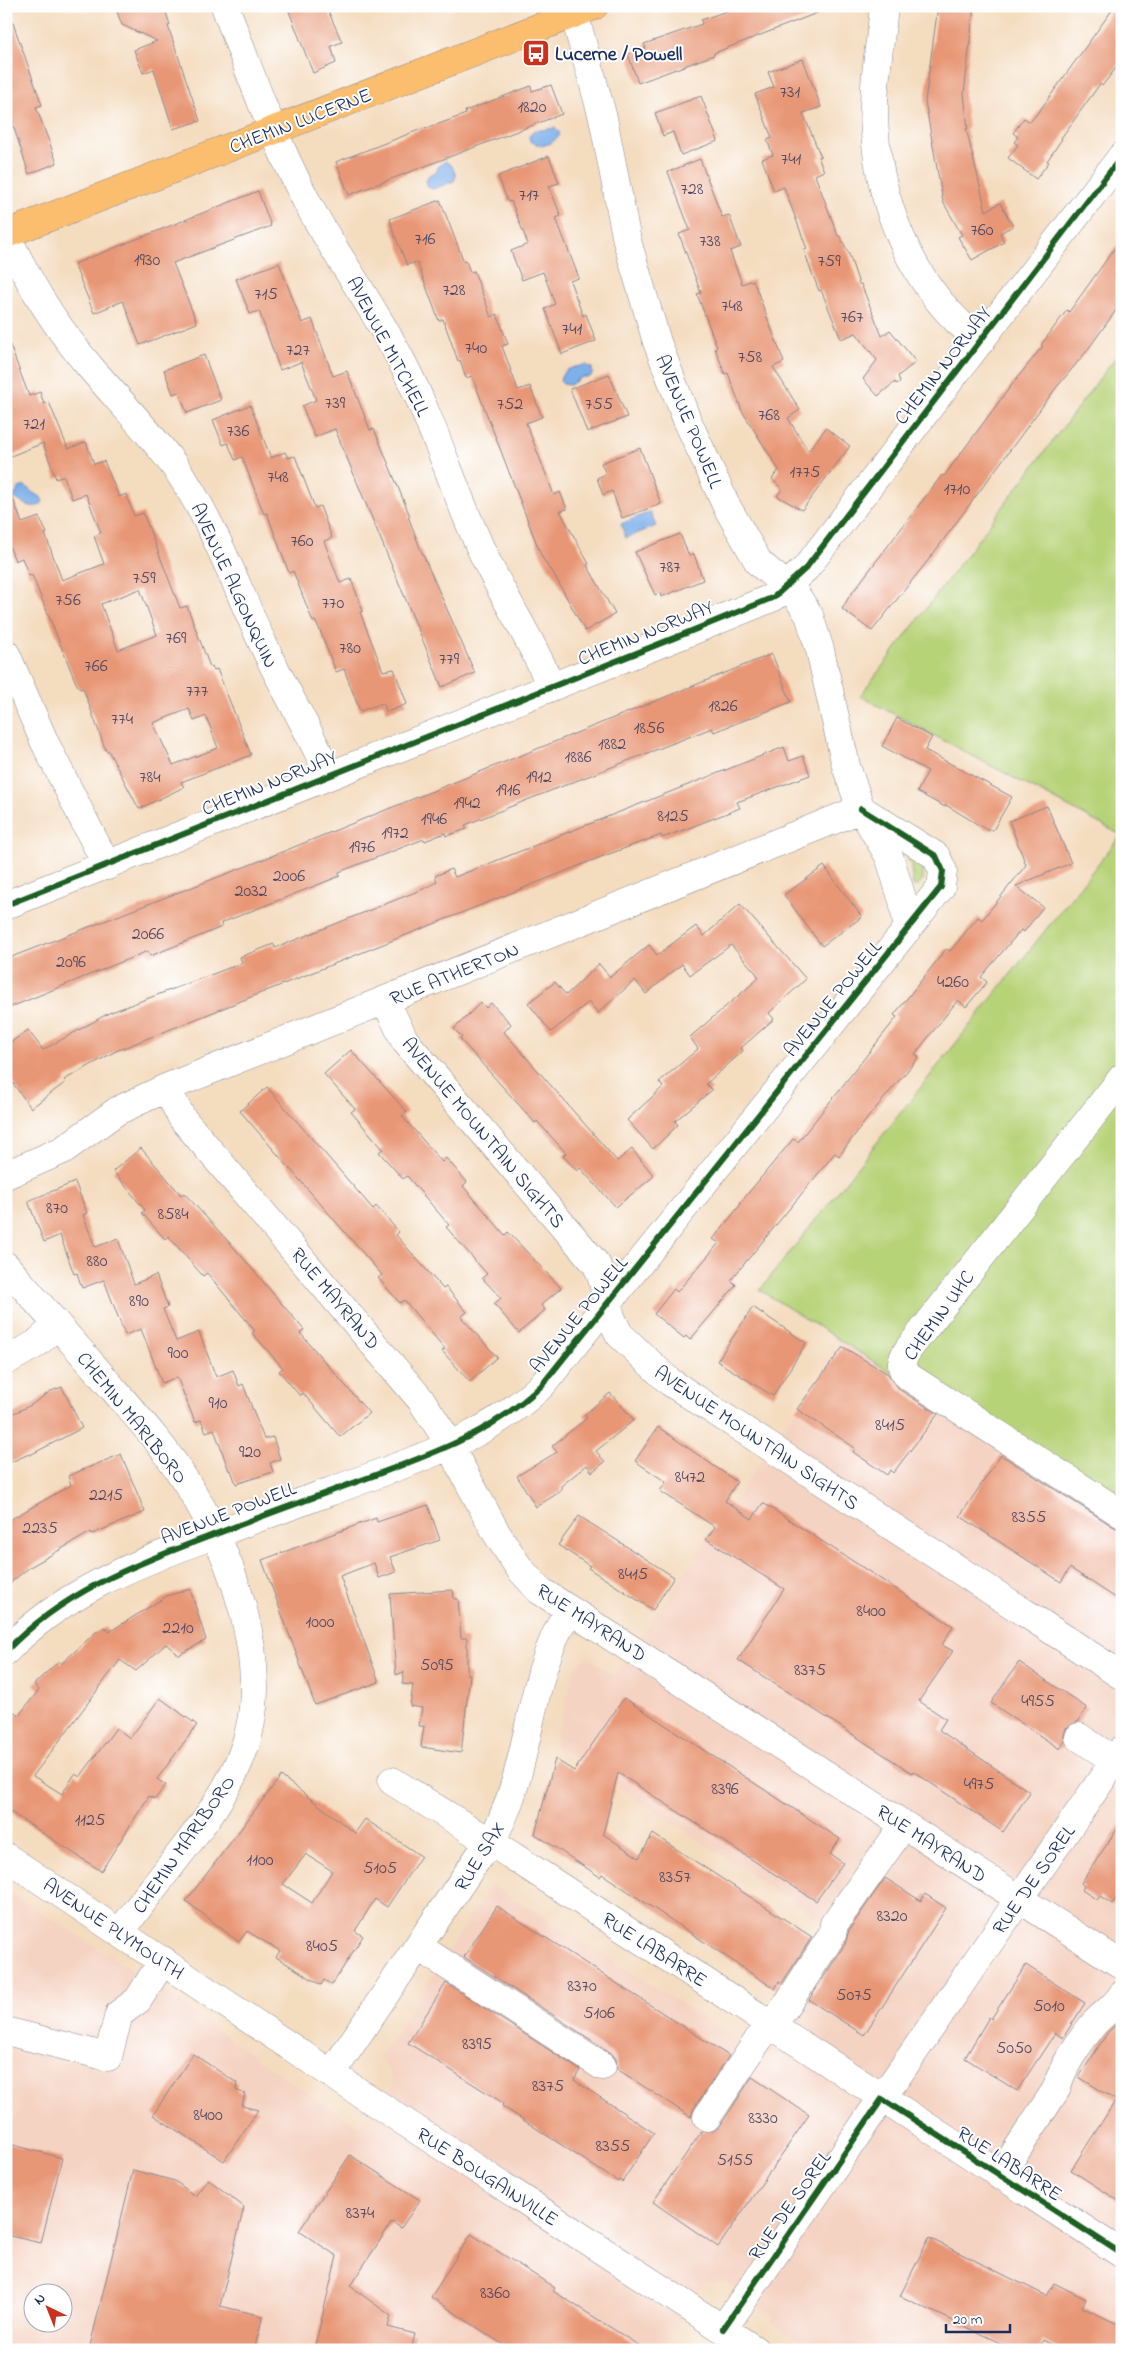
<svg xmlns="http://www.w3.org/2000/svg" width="1128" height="2356" font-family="'Indie Flower',sans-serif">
	<rect width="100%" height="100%" fill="#fff"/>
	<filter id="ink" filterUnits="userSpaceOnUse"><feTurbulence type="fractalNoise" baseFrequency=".02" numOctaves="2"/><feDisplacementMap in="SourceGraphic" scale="10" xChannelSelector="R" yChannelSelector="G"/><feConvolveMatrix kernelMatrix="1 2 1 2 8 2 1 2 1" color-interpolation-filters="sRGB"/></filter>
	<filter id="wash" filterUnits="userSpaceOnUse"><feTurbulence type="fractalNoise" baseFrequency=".0096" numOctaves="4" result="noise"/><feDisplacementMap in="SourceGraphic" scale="20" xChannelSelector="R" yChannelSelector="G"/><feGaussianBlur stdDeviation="1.12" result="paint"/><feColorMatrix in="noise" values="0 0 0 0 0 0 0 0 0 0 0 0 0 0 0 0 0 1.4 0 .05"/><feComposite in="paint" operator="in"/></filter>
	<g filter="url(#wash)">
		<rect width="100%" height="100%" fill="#f4dcbf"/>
		<!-- built -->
		<path fill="#f5d3c2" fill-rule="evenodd" d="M843,1342L1122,1518V2350H811L772,2323V2315L726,2283H704L660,2350H6V1890L151,1982L257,2059L360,2128L395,2081L380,2057L491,1884L753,2049L833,1929L554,1745L575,1668L587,1657L614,1675ZM32,2294H62V2324H32Z"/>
		<!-- green -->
		<path fill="#b7d378" stroke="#69816b" d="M1122,349V1518L760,1290L1121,835L860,696Z
			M910,854L923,867V880L917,887L913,885L911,866L907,858Z"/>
		<!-- water -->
		<path fill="#7eb0ea" stroke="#4c70a4" d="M555,128L559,132V136L551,143L541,146L530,141L529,136L534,131Z
			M445,161L452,166L456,176L454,181L433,189L428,187L426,181L429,175L438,171L437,168Z
			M586,365L592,368V375L590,377H582L570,385L563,384L560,381C562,368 575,367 586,365Z
			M25,486L33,493L41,497L43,502C35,511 22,504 14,497L19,488Z
			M650,512L656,526L626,538L621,524Z"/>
		<g id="blocks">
			<!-- building -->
			<path fill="#e89776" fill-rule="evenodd" d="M115,6H164L170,25L168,26L200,121L173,129L154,69L143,73L134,50L157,41L122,25Z
				M287,6H326L342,42L331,46L336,63L313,73Z
				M741,6H830V8L714,53V55L638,83L628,54L646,48L644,44L702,24L701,20Z
				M938,6H974L964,94L968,129L966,128L986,211L1000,203L1013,226L1000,233L1004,242L972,260L958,237L962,235L943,202L925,101Z
				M1115,6H1122V60L1102,86L1100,84L1061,138L1062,139L1047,161L1049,162L1036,179L1008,158L1018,145L1014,142L1018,137L1013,133L1024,118L1030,122L1043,106Z
				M6,12H9L42,105L36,107L57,163L29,174L13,125L6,126Z
				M803,59L821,107L803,113L821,157H818L824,171L815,175L838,236H840L849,254L859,284H861L882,336L890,330L916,362L898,376L900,382L896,384L895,382L878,396L863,379L877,360L856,333L841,339L821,290L819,291L809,265L804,250L807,249L784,187L774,191L762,159L773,155L767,140L772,138L755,94L774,87L768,72Z
				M551,85L562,114L349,195L336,162L424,128L425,129L466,114L465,111L531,86L532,91Z
				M701,96L718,141L681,155L673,132L663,136L655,113Z
				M549,156L559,183L549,186L561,216L556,218L579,278L570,281L583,316L586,314L596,341L562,354L545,309L555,304L543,272L522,280L511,251L528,244L511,201L508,202L498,176Z
				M700,159L722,217L729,215L741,247L730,251L742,284L753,280L784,362L773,367L800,410L788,418L808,451L826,428L850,446L802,510L777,496L782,489L772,479L779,470L742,411L728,373L725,374L715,348L717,347L697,294L701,293L679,234L690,230L668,172Z
				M258,191L271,226L173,263L197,323L140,345L123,301L94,313L74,264Z
				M440,200L464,262L466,261L470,272L474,271L491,317L497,314L508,344L502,346L518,390L530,386L542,417L526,423L554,495L560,492L567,509L560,511L589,564L587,565L615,614L585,631L551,569L550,570L541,555L472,376L466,378L460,360L458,361L443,319L439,321L417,262L407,265L393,231L390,219Z
				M1122,238V302L1086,352L1056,388L933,554L872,631L842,609L849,597L942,475L944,476L1013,383L1043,346L1041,345L1067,310L1069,312Z
				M279,263L302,323L312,319L333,376L347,371L370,430L374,429L410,516H408L420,548L475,673L442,687L335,429L315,437L302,406L316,400L301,362L280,370L259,311L250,314L236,279Z
				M6,340H8L29,396L40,392L44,404L49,402L68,449L86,442L94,464L104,461L119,497L126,494L134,516L143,513L180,608L187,606L210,667L212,666L214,670L217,669L251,755L181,782L184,787L139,809L108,750L106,751L83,688L80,689L76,683L32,575L29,576L22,558L15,561L6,537L8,485L22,523L39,517L47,533L45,534L62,580L104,564L94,536L101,533L86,494L72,499L64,476L56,479L43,443L6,458ZM140,589L157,635L118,650L101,604ZM189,709L194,721L206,716L218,748L173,765L153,723Z
				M204,355L221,400L187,413L179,392L173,394L164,370Z
				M609,374L627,417L587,432L570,389Z
				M250,405L271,458L285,452L288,458L295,456L315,508L320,506L332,538L324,541L340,583L351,579L363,611L360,612L383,671L394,669L407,704L387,712L383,703L360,711L344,669L336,672L319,628L315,621L313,622L293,571L289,573L267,513L264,514L242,457L235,460L228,443L223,445L213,420Z
				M640,448L661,504L622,518L612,491L603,495L597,478L606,474L601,463Z
				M680,534L689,556L694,554L703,580L661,597L660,592L655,595L635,552Z
				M772,654L791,702L714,732L712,728L527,800L465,825L467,829L446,836L445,833L425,841L424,839L339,872L340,876L221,923L222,927L150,956L148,951L6,1009V959L252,864Z
				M897,718L932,737L925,750L1012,797L993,830H987L946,805L945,807L917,792L928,771L882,746Z
				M784,747L789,761L803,756L810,775L737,802L740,808L694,826L662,838L661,835L601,857L116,1051L64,1080L66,1082L31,1108L6,1074V1046L28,1030L43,1050L109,1013L242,963L240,957L274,944L275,948L423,889L437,882L435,876L451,869L455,877Z
				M1047,806L1071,863L1016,886L1043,907L1024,932L1021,930L981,977L987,982L966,1007L958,1000L915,1054L919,1057L870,1115L839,1156L835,1153L731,1280L736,1285L690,1340L686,1336L684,1338L654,1314L674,1289L677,1292L719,1243L713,1239L741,1204L740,1203L793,1139L798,1142L897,1017L894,1015L946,949L950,951L978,917L982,920L1026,865L1009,821Z
				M824,866L862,917L822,946L784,895Z
				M740,904L806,979L769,1013L774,1019L741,1048L743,1051L706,1084L712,1090L675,1121L678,1125L653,1149L627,1120L663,1087L659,1082L698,1049L690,1037L759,978L756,973L731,945L690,975L682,964L646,994L635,980L598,1013L589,1002L551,1032L528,1003L555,982L566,995L599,964L610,977L649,945L657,955L696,926L704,936Z
				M481,1002L486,1008L491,1003L511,1024L504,1032L617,1161L632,1149L654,1176L616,1207L580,1168L577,1171L563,1156L566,1153L557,1143L537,1121L535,1123L460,1039L462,1037L454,1029Z
				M351,1050L407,1112L402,1116L442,1162L446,1158L467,1182L463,1186L505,1235L508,1232L561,1288L541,1305L545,1310L519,1333L494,1304L501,1298L482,1278L487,1274L446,1227L449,1225L407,1176L403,1179L379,1152L383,1149L351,1112L355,1109L324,1074Z
				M267,1087L373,1209L376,1206L399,1232L396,1235L443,1289L446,1287L467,1312L461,1317L497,1357L470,1382L442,1351L445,1349L404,1300L400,1303L378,1278L382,1275L240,1111Z
				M141,1148L181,1195L184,1193L237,1251L304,1330L300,1333L369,1413L340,1437L303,1393L300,1396L279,1371L283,1368L252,1333L255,1331L207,1273L203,1276L168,1236L165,1239L142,1213L145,1210L113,1171Z
				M75,1182L87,1213L83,1215L95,1247L118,1239L134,1284L156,1275L168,1307L163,1309L176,1341L199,1332L216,1377L233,1370L239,1386L243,1384L264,1439L273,1437L280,1459L270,1463L273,1472L236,1484L231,1470L229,1471L214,1429L206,1432L201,1420L195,1422L177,1377L162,1383L141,1329L125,1335L104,1280L82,1288L77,1273L74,1274L60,1235L44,1242L28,1201Z
				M753,1307L806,1343L773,1396L717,1361Z
				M843,1347L888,1374L900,1390L938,1414L893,1473L890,1470L887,1475L853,1452L855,1448L797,1409Z
				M62,1387L82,1428L30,1455L29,1454L11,1462L6,1452V1417L31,1405L51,1391Z
				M610,1393L634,1420L596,1451L605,1462L592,1472L587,1465L561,1486V1491L536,1507L517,1476L557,1452L552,1446L587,1418L584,1415Z
				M658,1427L737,1482L725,1501L752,1519L763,1503L953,1626L942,1645L953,1651L919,1701L946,1719L939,1730L1030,1792L1003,1832L913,1771L912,1773L738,1660L784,1589L706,1539L715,1527L660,1491L666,1482L635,1461Z
				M121,1454L145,1512L92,1534L91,1532L30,1567L6,1586V1522L71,1485L68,1476Z
				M1001,1455L1114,1527L1122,1530V1602L1070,1568L1061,1582L960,1516Z
				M428,1505L440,1540L390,1557L396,1572L379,1578L374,1563L340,1576L379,1682L315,1705L262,1560L376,1518L377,1522Z
				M579,1516L674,1577L653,1610L588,1568L590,1566L558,1545Z
				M190,1589L206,1640L179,1655L166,1644L136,1671L120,1660L33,1776L62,1794L75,1774L80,1777L116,1728L130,1738L160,1698L197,1725L157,1779L166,1785L155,1799L149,1796L101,1871L6,1809V1720L13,1711L19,1715L39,1690L34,1684L59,1661L61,1664L96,1632L106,1627L109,1632L167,1596Z
				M453,1590L454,1599H458L461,1638H467V1674H470L461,1753L421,1747L424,1726H419L422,1708L410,1706L413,1685L402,1684L404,1672L396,1675L390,1594Z
				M1019,1662L1087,1708L1078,1722L1066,1728L1064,1736V1742L1060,1749L991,1703Z
				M624,1698L840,1839L830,1854L843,1863L816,1901L618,1773L603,1834L639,1858L653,1834L812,1937L782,1983L779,1981L775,1989L602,1874L600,1877L535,1834L555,1759L574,1771Z
				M281,1776L355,1833L365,1819L421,1856L387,1907L375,1899L355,1931L363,1936L332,1985L324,1980L321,1985L276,1957L280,1951L247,1931L239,1942L186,1901ZM306,1854L332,1871L312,1903L283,1884Z
				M1122,1822V1891L1112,1904L1100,1896L1097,1900L1082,1890L1084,1886L1081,1883Z
				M885,1878L921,1901L925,1894L946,1908L864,2035L809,2000L845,1944L849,1930Z
				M497,1906L729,2056L694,2108L691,2117L617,2069L616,2059L611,2053L464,1957Z
				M1026,1965L1085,2003L1063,2038L1055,2033L1017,2091L965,2058L989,2017L991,2019Z
				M446,1983L580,2070L574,2080L654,2133L622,2182L619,2180L618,2182L502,2106L503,2103L408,2043Z
				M1122,2019V2203L1071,2170L1116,2100L1079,2077L1108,2032Z
				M193,2054L237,2083L236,2090L245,2094L242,2106L258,2110L224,2161L153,2115Z
				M752,2077L809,2115L718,2247L653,2202L702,2131H714L720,2126Z
				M6,2143L62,2158L41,2243L6,2235Z
				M350,2155L420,2200L401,2228L392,2222L350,2286L391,2316L388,2327L415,2334L411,2350H314L337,2256L299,2231Z
				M133,2170L175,2181L195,2196L208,2179L244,2207L220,2306L263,2316L254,2350H89Z
				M471,2234L555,2288L553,2291L646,2350H511L431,2297Z
				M929,2238L1047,2296L1054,2283L1086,2299L1082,2307L1122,2326V2350H1062L1043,2340L1039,2350H1015L900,2296Z"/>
		</g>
	</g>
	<g filter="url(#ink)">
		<use href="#blocks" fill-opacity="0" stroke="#88868e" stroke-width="1"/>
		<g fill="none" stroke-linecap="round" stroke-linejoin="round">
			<!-- minor casing -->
			<g stroke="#88868e" stroke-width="29">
				<path id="minor" d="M225,6C250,74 275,142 309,206C339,260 376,310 404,366C436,428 455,495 485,558C506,602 533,642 551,687
					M572,6L603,118L627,241L657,342L687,420L727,507L759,563L794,592L809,615L820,650L846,766L861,809L889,856L903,901L908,929
					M884,6C881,40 874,74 874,108C874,195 910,289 981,341
					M6,234C28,282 56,327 90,367C119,401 150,432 176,468C214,523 235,584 263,644C283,688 310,730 329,776
					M6,654L45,743L107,866
					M6,905L689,632L774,597L806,568L1122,156
					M385,1000L405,1041L596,1264L601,1274L611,1317L619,1334L670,1382L1122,1676
					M1122,1078L910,1347C902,1358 897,1367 909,1377L1122,1514
					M166,1088L182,1118L421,1400L442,1432L497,1534L520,1569L539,1590L1122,1965
					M6,1175L63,1150L117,1111L166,1088L861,809
					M6,1266C42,1308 79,1349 115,1391C138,1418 162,1444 181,1474C231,1549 277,1669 241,1757C215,1821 159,1874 121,1932
					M6,1361L36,1344L57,1325
					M6,1651C64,1591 132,1566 208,1537C264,1515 321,1495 378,1474C438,1452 496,1430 542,1385L941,887L943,871L936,856L861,809
					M1079,1737L1115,1761
					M392,1781L511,1855L1122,2254
					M6,1857L354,2089L755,2350
					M419,1947L602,2066
					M6,2031L108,2057L119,2014L138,2000L163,1960
					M331,2074L497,1830C532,1761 527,1676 569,1610
					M707,2117L758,2040L784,2009L832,1935L834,1924L904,1825
					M1000,2176L1057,2088C1060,2070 1080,2041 1092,2026C1101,2015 1114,2008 1122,1995
					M723,2329L1122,1750"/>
			</g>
			<!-- major casing -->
			<g stroke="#88868e" stroke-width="29">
				<path id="major" d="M6,234L594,6"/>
			</g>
			<!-- minor -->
			<use href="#minor" stroke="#fff" stroke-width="28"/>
			<!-- major -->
			<use href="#major" stroke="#fbbe6e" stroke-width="28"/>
			<!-- cycleway casing -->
			<g stroke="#fff" stroke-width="9">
				<path id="cycleway" d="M6,905L689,632L774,597L806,568L1122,156
					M6,1651C64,1591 132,1566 208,1537C264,1515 321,1495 378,1474C438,1452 496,1430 542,1385L941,887L943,871L936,856L861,809
					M723,2329L882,2099L1122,2254"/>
			</g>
			<!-- cycleway -->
			<use href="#cycleway" stroke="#1b5e20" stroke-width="6"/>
		</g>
	</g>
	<!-- icons -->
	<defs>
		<g id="bus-square" transform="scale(1.4375)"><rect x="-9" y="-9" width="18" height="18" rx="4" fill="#c8321e" stroke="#fff"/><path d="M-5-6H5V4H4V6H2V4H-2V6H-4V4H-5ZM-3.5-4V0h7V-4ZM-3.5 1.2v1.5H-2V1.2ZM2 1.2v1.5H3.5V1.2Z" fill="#fff"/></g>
	</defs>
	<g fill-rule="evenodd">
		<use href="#bus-square" x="536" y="53"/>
	</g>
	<g text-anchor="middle" stroke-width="4" stroke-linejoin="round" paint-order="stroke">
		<!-- number labels -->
		<g font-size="18" fill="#4e4964">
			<text x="790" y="97">731</text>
			<text x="532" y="112">1820</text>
			<text x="791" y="164">741</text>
			<text x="692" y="194">728</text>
			<text x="529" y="200">717</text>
			<text x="982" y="235">760</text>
			<text x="425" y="244">716</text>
			<text x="710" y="246">738</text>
			<text x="147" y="265">1930</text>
			<text x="829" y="266">759</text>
			<text x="454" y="295">728</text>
			<text x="266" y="299">715</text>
			<text x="732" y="311">748</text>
			<text x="852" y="322">767</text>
			<text x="572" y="334">741</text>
			<text x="476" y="353">740</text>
			<text x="298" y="355">727</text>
			<text x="750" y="362">758</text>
			<text x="335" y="408">739</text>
			<text x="510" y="409">752</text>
			<text x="599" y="409">755</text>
			<text x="769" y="420">768</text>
			<text x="34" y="429">721</text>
			<text x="238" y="436">736</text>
			<text x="805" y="477">1775</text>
			<text x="278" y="482">748</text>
			<text x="957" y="494">1710</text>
			<text x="302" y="546">760</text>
			<text x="670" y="572">787</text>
			<text x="144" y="583">759</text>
			<text x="68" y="605">756</text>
			<text x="333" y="608">770</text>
			<text x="176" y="643">769</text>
			<text x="350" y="653">780</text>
			<text x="449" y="664">779</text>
			<text x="96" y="671">766</text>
			<text x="197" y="696">777</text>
			<text x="723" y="711">1826</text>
			<text x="122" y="724">774</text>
			<text x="649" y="733">1856</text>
			<text x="612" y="749">1882</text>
			<text x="578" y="762">1886</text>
			<text x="150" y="782">784</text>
			<text x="539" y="782">1912</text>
			<text x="508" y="795">1916</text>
			<text x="467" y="808">1942</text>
			<text x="673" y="821">8125</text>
			<text x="434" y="824">1946</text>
			<text x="395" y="838">1972</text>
			<text x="362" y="852">1976</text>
			<text x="289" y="881">2006</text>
			<text x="251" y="896">2032</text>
			<text x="148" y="939">2066</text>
			<text x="71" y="967">2096</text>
			<text x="953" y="987">4260</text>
			<text x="57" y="1213">870</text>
			<text x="173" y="1219">8584</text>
			<text x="97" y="1266">880</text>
			<text x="139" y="1306">890</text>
			<text x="178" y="1358">900</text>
			<text x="218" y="1408">910</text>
			<text x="890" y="1430">8415</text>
			<text x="250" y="1457">920</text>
			<text x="690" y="1482">8472</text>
			<text x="106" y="1500">2215</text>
			<text x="1029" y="1522">8355</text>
			<text x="40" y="1533">2235</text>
			<text x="633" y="1579">8415</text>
			<text x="871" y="1616">8400</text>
			<text x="320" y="1627">1000</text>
			<text x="178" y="1633">2210</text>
			<text x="437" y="1670">5095</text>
			<text x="810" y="1675">8375</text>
			<text x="1038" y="1706">4955</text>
			<text x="979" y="1789">4975</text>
			<text x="725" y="1794">8396</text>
			<text x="90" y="1825">1125</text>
			<text x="260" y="1865">1100</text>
			<text x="380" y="1873">5105</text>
			<text x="675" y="1882">8357</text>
			<text x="892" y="1921">8320</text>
			<text x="322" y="1951">8405</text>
			<text x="582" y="1991">8370</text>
			<text x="854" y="2000">5075</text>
			<text x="1049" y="2011">5010</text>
			<text x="599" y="2018">5106</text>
			<text x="477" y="2049">8395</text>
			<text x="1014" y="2053">5050</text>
			<text x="548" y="2091">8375</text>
			<text x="208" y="2120">8400</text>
			<text x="763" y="2123">8330</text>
			<text x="613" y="2151">8355</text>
			<text x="735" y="2165">5155</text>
			<text x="360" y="2218">8374</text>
			<text x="495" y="2298">8360</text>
		</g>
		<!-- poi labels -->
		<g font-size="20" font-weight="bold" fill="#1b2f5e" stroke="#fff" text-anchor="start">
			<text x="555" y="60">Lucerne / Powell</text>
		</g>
		<!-- street labels -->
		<g font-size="20" fill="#1b2f5e" stroke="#fff">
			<text transform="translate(300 120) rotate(-21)" y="7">CHEMIN LUCERNE</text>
			<text transform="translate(389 346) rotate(62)" y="7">AVENUE MITCHELL</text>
			<text transform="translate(942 365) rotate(-52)" y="7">CHEMIN NORWAY</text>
			<text transform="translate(690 421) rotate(67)" y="7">AVENUE POWELL</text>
			<text transform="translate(235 585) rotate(65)" y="7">AVENUE ALGONQUIN</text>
			<text transform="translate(645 632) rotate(-22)" y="7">CHEMIN NORWAY</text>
			<text transform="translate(269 782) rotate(-22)" y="7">CHEMIN NORWAY</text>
			<text transform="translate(454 973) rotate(-22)" y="7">RUE ATHERTON</text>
			<text transform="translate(832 998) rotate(-51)" y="7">AVENUE POWELL</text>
			<text transform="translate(484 1132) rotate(50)" y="7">AVENUE MOUNTAIN SIGHTS</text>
			<text transform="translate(336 1298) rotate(50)" y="7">RUE MAYRAND</text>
			<text transform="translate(578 1314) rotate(-51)" y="7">AVENUE POWELL</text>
			<text transform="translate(938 1315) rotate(-54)" y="7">CHEMIN UHC</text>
			<text transform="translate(133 1417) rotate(51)" y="7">CHEMIN MARLBORO</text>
			<text transform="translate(757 1437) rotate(34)" y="7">AVENUE MOUNTAIN SIGHTS</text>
			<text transform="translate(228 1512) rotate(-21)" y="7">AVENUE POWELL</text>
			<text transform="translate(592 1622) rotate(33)" y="7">RUE MAYRAND</text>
			<text transform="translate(932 1843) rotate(33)" y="7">RUE MAYRAND</text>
			<text transform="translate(183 1844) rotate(-55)" y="7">CHEMIN MARLBORO</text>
			<text transform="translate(479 1856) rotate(-58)" y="7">RUE SAX</text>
			<text transform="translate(1033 1879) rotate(-55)" y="7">RUE DE SOREL</text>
			<text transform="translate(114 1928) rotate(34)" y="7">AVENUE PLYMOUTH</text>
			<text transform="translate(655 1949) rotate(33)" y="7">RUE LABARRE</text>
			<text transform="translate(1010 2163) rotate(33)" y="7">RUE LABARRE</text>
			<text transform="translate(488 2176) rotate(33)" y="7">RUE BOUGAINVILLE</text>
			<text transform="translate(789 2205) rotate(-55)" y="7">RUE DE SOREL</text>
		</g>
	</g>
	<!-- margin -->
	<rect width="1128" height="2356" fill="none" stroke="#fff" stroke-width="25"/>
	<!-- north arrow -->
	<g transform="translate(48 2308) rotate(317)"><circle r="24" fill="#ffffff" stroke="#a4acbf"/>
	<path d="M0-4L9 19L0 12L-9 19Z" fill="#c8321e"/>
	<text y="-8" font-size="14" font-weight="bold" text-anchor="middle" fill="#1b2f5e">N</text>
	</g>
	<!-- scale -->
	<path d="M946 2324v8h64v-8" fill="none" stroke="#1b2f5e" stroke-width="2.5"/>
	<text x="953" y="2324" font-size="15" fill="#1b2f5e" stroke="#ffffff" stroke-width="4" paint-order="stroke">20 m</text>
</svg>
